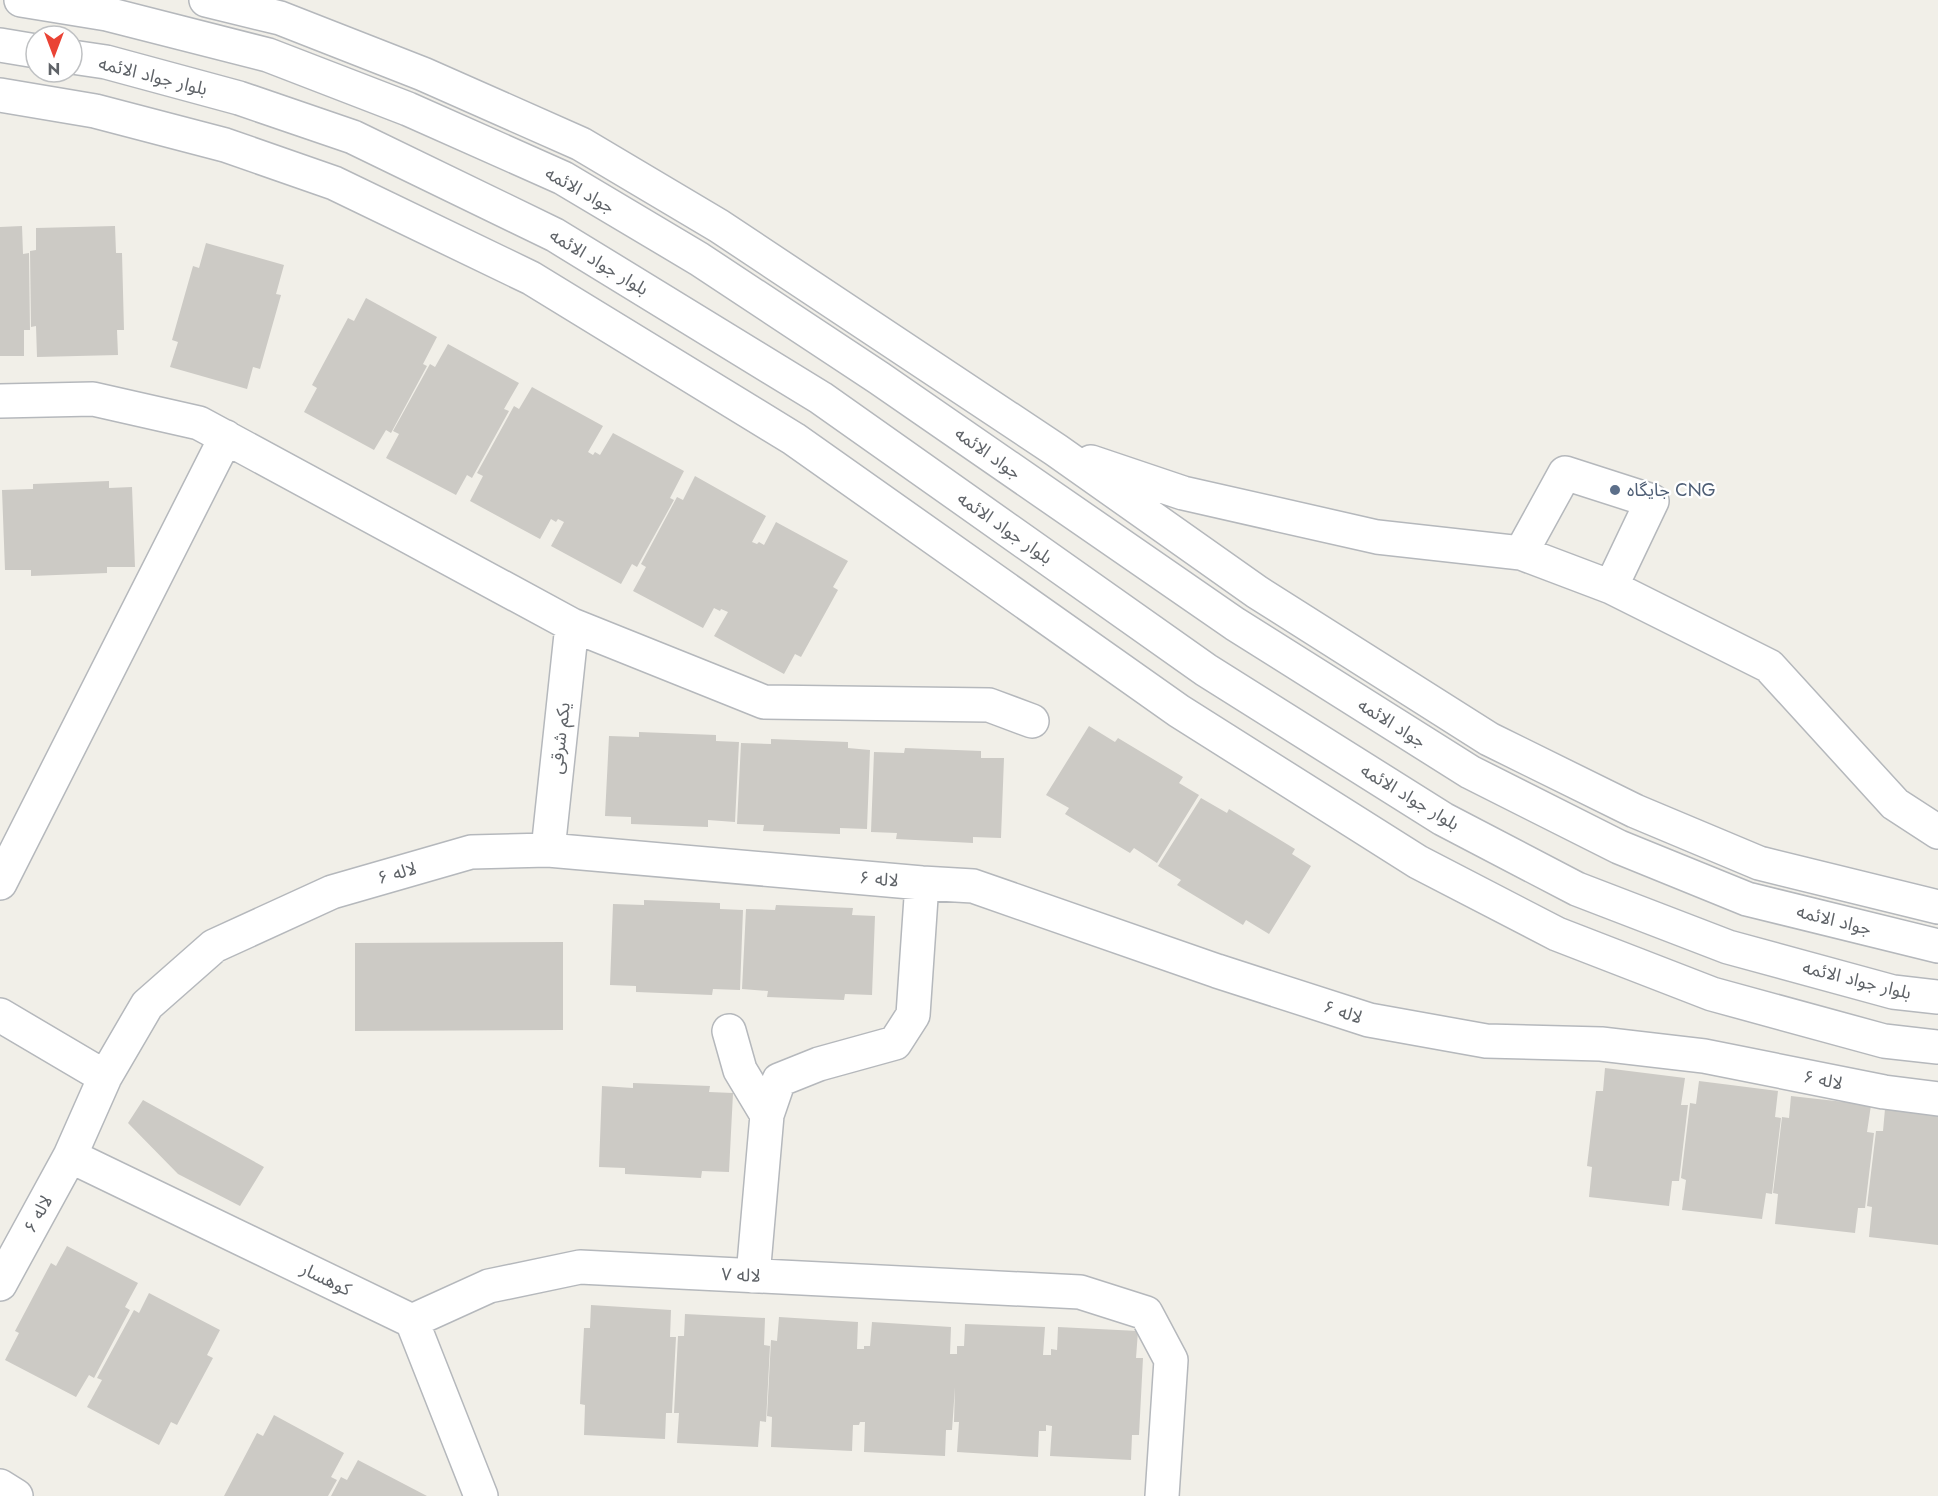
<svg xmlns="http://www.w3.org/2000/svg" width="1938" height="1496" font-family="Jost,'Noto Sans Arabic',sans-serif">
	<rect width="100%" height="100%" fill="#f1efe8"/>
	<!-- building -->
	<path fill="#cccac5" d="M22,226L23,254L29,253L30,330H24V356H0V227Z
		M115,226L116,253H122L124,330H117L118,355L37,357L36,326L31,327L30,251L36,250V228Z
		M206,243L284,265L276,294L281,295L260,369L253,367L247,389L170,367L178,342L172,340L193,266L199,268Z
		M366,298L437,337L423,364L427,366L391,433L386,430L374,450L304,412L317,388L312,385L348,318L354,321Z
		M448,344L519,383L504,409L509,411L472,478L467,475L456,495L386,458L399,434L393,431L430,364L435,367Z
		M532,387L603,426L588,452L593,455L595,452L600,455L613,433L684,471L670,498L674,500L637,567L632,564L621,584L551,546L564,522L558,519L556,522L551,519L540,539L470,501L483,476L477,473L514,406L519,409Z
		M695,476L766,516L752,542L757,544L759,542L764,545L776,522L848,561L833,587L838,590L801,657L795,654L784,674L714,636L728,612L721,609L720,611L714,608L703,628L633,591L646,567L641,564L677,497L683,500Z
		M109,481V488L132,487L135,567H107V573L31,576V570H5L2,490L33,489V484Z
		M1089,726L1115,742L1118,738L1183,777L1179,783L1199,795L1157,863L1134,848L1130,853L1065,814L1069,808L1046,795Z
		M639,732L716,735V741L739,742L735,822L708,820V827L631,824V817L605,816L609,736L639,737Z
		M771,739L848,742V748L870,750L867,829L840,828V834L763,831L764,825L737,824L741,743L771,744Z
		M905,748L981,751V758H1004L1001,838L973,837V843L896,839L897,833L871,832L874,752L904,753Z
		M1201,798L1227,813L1229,809L1295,849L1292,854L1311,866L1269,934L1246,920L1243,925L1177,885L1181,880L1158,866Z
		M644,900L720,903V909L743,910L740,990L713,989L712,995L636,992V986L610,985L613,904L644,905Z
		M776,905L853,908L852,915L875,916L872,995L845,994L844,1000L767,997L768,991L742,989L746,909L775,910Z
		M563,942V1030L355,1031V943Z
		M1605,1068L1685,1078L1681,1105H1688L1679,1181H1672L1669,1206L1589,1197L1592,1167L1587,1166L1596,1091H1603Z
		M1699,1081L1778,1091L1775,1117L1781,1118L1772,1194L1766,1193L1762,1219L1682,1210L1686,1180L1681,1178L1690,1103L1696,1104Z
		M633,1083L710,1086L709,1092L733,1093L729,1172L702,1171L701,1178L625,1174V1168L599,1167L602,1086L633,1088Z
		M1791,1096L1871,1105L1867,1132L1874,1133L1865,1208H1858L1855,1233L1775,1224L1778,1194L1773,1193L1782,1117L1789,1118Z
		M143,1100L264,1167L240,1206L178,1174L128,1123Z
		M1885,1109L1938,1115V1245L1869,1237L1872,1207L1867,1206L1876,1131H1883Z
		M67,1246L138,1283L125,1307L130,1310L94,1378L89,1375L76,1397L5,1360L19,1333L15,1331L51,1263L56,1266Z
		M149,1293L220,1330L207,1355L213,1358L177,1425L171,1422L159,1445L87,1407L102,1380L97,1378L134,1310L139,1313Z
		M591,1305L671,1310L670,1337H676L672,1413H666L665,1439L584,1435L585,1405L580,1404L584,1328H590Z
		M685,1314L765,1318L764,1345L770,1346L766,1422L760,1421L758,1447L677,1443L679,1413H674L678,1336H684Z
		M779,1317L858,1322L857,1349H864V1346H870L872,1322L951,1327L950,1354H957V1346H964L965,1324L1045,1327L1043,1355H1051V1349L1057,1350L1058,1327L1138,1331L1136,1358H1143L1139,1435H1132L1131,1460L1050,1456L1052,1426L1046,1425V1431H1039L1038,1457L957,1452L959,1422H954L955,1387L952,1430H946L945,1456L864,1452L865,1422H860L859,1425H853L852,1451L771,1447L772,1417L767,1416L771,1340L777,1341Z
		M274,1415L344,1453L331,1477L337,1480L328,1496H224L257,1433L263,1436Z
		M358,1460L427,1496H331L341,1477L347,1480Z"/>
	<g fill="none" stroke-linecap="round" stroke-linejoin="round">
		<!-- minor casing -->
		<g stroke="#b5b8bc" stroke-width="36">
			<path id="minor" d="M21,0L107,14L268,55L408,109L563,178L699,259L879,378L1235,624L1470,772L1619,847L1747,899L1938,946
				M206,0L280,18L423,74L581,144L719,226L1056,450L1257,592L1489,739L1635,811L1759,863L1938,907
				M0,45L36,51
				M72,57L106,62L239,98L353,137L555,235L821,398L1206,670L1443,819L1577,889L1728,947L1893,992L1938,997
				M0,95L95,111L225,145L334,183L531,278L794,439L1179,711L1418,862L1557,934L1712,994L1884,1041L1938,1047
				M0,401L93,399L199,423L572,625L764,702L989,705L1032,721
				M1091,462L1183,493L1377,537L1521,553L1565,473L1652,501L1611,587L1769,666L1895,804L1938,832
				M1521,553L1611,587
				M548,850L572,625
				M0,883L226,437
				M0,1015L105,1077
				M729,1031L740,1070L767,1115
				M70,1156L412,1321L481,1496
				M753,1276L767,1115L779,1080L819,1064L895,1043L913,1015L922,883
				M0,1284L70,1156L105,1077L147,1005L214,946L332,892L471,852L548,850L922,883L973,886L1217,971L1369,1020L1486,1041L1601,1044L1704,1056L1884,1092L1938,1099
				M412,1321L489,1286L580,1267L1080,1292L1146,1313L1171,1360L1162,1496
				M0,1486L16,1496"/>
		</g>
		<!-- minor -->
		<use href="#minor" stroke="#fff" stroke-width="33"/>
	</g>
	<!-- markers -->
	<circle fill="#5c6f8a" stroke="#fff" stroke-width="2" cx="1615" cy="490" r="6"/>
	<g text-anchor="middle" stroke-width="4.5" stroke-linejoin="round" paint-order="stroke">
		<!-- street labels -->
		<g font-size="18" fill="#5f6368" stroke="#fff">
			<text transform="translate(153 76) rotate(14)" y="6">بلوار جواد الائمه</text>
			<text transform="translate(580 190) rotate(29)" y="6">جواد الائمه</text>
			<text transform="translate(599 262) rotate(31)" y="6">بلوار جواد الائمه</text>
			<text transform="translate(988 453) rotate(35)" y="6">جواد الائمه</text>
			<text transform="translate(1005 528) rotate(35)" y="6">بلوار جواد الائمه</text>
			<text transform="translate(1392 723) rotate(32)" y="6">جواد الائمه</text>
			<text transform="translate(560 738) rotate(-84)" y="6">یکم شرقی</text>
			<text transform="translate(1410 797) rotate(31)" y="6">بلوار جواد الائمه</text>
			<text transform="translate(397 873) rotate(-16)" y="6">لاله ۶</text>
			<text transform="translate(879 879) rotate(5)" y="6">لاله ۶</text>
			<text transform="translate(1834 920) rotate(14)" y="6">جواد الائمه</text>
			<text transform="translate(1857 980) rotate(14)" y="6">بلوار جواد الائمه</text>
			<text transform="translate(1343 1012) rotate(18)" y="6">لاله ۶</text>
			<text transform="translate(1823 1080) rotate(11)" y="6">لاله ۶</text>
			<text transform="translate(38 1214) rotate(-61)" y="6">لاله ۶</text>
			<text transform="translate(741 1275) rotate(3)" y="6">لاله ۷</text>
			<text transform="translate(326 1279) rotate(26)" y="6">کوهسار</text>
		</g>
		<!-- service labels -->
		<g font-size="18" fill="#4e5e75" stroke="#fff" text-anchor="start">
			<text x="1627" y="496">جایگاه CNG</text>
		</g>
	</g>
	<!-- north arrow -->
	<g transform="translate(54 54) rotate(180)"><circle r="28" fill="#ffffff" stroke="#bfc1c3" stroke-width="1.5"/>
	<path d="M0-4.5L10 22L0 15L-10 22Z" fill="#ea4335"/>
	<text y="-9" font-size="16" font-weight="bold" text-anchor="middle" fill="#5f6368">N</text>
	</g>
</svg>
